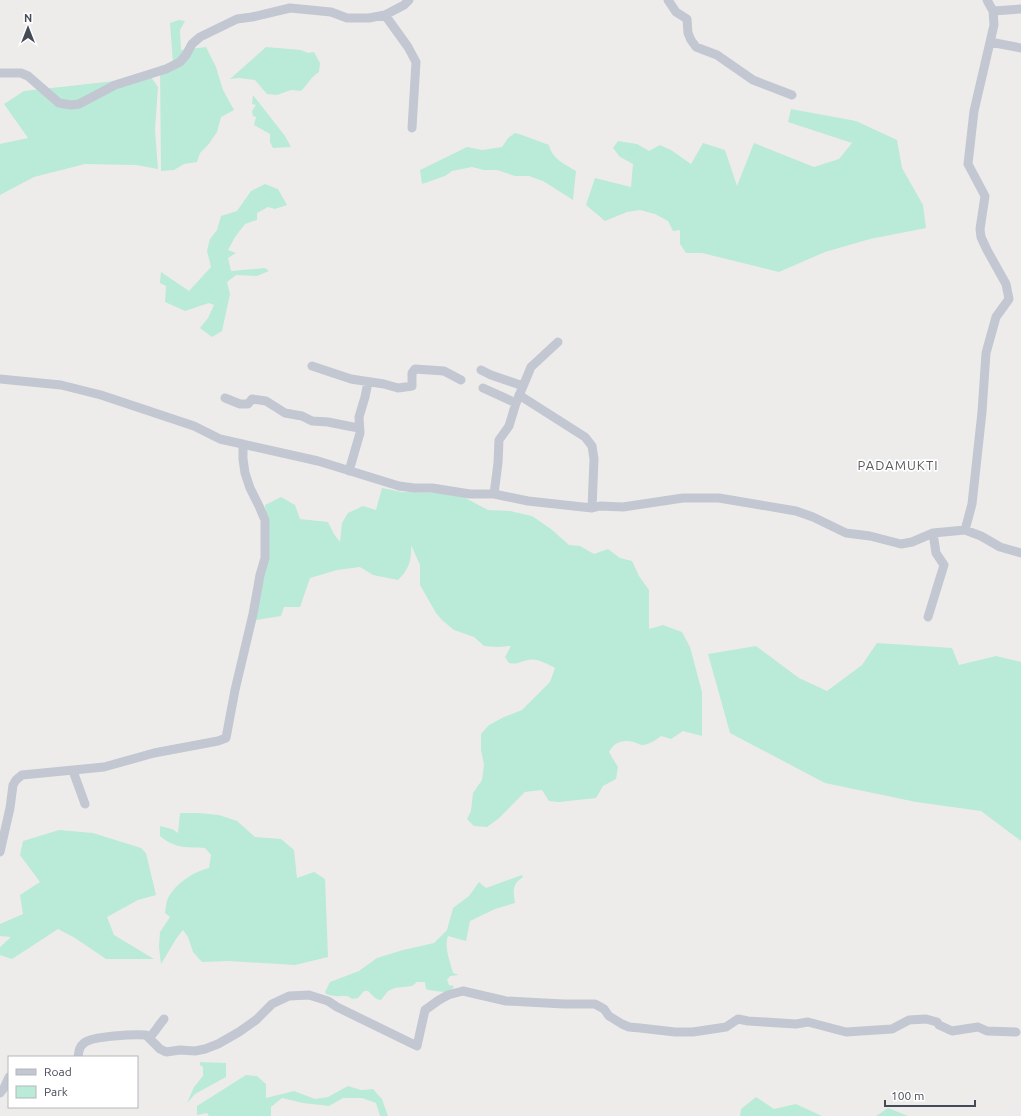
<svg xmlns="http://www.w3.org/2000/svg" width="1021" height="1116" font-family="Ubuntu,sans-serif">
	<rect width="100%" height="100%" fill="#eeeceb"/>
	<!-- green -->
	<path fill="#baead8" d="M179,20L185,21L180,30L181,50L206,47L216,67L223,90L234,110L221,117L217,132L208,145L200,153L197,162L184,164L174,170L161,171L160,66L173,63L170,23Z
		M266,47L301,50L308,53L314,52L320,63L319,72C311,77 308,84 301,91L291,90L277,95L267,94L255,80L239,78L230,79Z
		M151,77L158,87L155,130L158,169L136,165L85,164L34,177L0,195V144L28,138L4,104L24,91Z
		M253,95L285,136L291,147L273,148L270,142V134L254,125L256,117L253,116L252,111L256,105L252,104Z
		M791,109L856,121L897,140L902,168L923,205L926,228L870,239L825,252L779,272L702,253H686L680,244V230L673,231L668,221L655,214L640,210L627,212L605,221L586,205L595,178L631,187L633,164L620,157L613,148L618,141L637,144L649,151L660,145L671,150L691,164L703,143L725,150L737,186L754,143L814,167L839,159L852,143L788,122Z
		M515,133L522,135L549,145C552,159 565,164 576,171L573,200L543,181L529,176H515L497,170H484L472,167L452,171L445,176L422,184L420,170L467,147L482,150L502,147L508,138Z
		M265,184L278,189L287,205L275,209L268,207L257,213V220L245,224L235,237L228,250L236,253L228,258L231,271L265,268L269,271L257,276L236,275L227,282L230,294L222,331L212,337L200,328L208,318L214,305L209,303L185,311L165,302L166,286L160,283L161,272L189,291L211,267L207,251L210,239L217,230L221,216L237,211L251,191Z
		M382,488L402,492L456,493L488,510L510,511L532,516L551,529L569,545L580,546L594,554L608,549L620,558L632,561L639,576L649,590V629L663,625L682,632L690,647L702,692V736L683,731L671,739L661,736C656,740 650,744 643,745C640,745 637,743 634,742C623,739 614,742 609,752L618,767L616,779L603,786L596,798L559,802L549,801L542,790L525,792L498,819L487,827L474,826L467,819L471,811L473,793L482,780L484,765L481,750V734L489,725L504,717L522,710L550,682L555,668C547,664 537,658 528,660C520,661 519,665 509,663L505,657L511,646L498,647L484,646L474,637L454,630L442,620L436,613L420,585V565L411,545C412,559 409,570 398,580L373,575L360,567L337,570L310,578L300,607H284L281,616L256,620L269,544L265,505L281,497L295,505L300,519L328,522L334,534L340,542L342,523L348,513L363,506L376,510Z
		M877,643L952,648L959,665L996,656L1021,662V841L981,811L916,802L825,783L730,733L708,654L756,646L799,678L827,691L862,665Z
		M180,813H198L219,815L237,821L255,837L281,839L294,850L297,878L314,872L325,879L328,957L295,965L229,961L202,962L193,952L188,937L183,930C174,940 169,952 161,964L159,947L160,932L170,917L165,913C166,908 166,902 168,898C176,883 193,872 209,868L211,855L205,848C187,847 175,849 160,836V826L172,829L178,833Z
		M59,830L93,833L141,848L146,853L156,895L138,900L107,917L114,935L154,959H106L75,938L58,929L12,959L0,955V947L11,937L0,936V924L23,914L20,895L40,882L20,855L23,841Z
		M522,875L523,877C512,884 513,891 515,903L495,909L470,921L466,941L448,936C444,947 450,962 453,973L459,975L450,976L447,980L449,985L454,986L452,990L443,992L429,990L426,989L425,982H417L412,986L395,988L388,991L381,1000C376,1000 372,995 368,991H364L358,998L352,999C348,995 346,996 340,996C336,997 330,995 326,994L325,992L330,982L359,971L377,958L403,950L434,943L447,930L453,908L469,896L479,882L486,888Z
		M200,1062L226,1063V1077L195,1094L187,1103L194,1087L203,1076V1067L200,1065Z
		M246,1075L257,1076L266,1084V1098L294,1091L315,1099L328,1097L348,1086L361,1090L373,1089L382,1099L388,1116H380L376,1103L362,1098H343L329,1106L303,1103L282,1098L271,1107V1116H209L207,1113L197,1115V1106Z
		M756,1097L774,1109L796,1104L822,1116H740L741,1109Z
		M888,1108L908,1116H876Z"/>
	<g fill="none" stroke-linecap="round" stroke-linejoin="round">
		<!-- minor -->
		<path stroke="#c2c7d2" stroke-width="9" d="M668,0L676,12L687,19L688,33L691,40L696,47L717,55L753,80L792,95
			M993,11L1021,9
			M385,15L408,47L416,62L412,128
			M990,42L1021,48
			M0,73H21L28,76L59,103L71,105L79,104L115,85L166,69L180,62L186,55L192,44L200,37L237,19L252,17L290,8L331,12L347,18H369L385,15L404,5L409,0
			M312,366L351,379L384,384L398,388L412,386V373L415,369L444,371L461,380
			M481,370L491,375L523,386
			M0,379L61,385L101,395L194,426L220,439L318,461L399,486L414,488H432L470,494H494L528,501L592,508L600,506L623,507L683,498H719L796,511L813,517L846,533L870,536L901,544L912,542L933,533L965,530L981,536L1000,547L1021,553
			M483,388L516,403
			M519,395L585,437L592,446L594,459L592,508
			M225,398L240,404H248L252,399L266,401L285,413L302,416L312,421L328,422L348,426L359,428
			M349,471L360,433L359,417L365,397L368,382
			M494,494L498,463L499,440L509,426L516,403L531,367L558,342
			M965,530L972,504L982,412L986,353L996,317L1009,299L1006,284L987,250L981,237L980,229L985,196L968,164L974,111L994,25L993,11L987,0
			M928,617L944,565L936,553L933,533
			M73,771L85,804
			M0,852L10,808L13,785L16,780L22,775L104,767L154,753L218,741L226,738L235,690L253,614L260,575L265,558V520L259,506L250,488L245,473L243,459V444
			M149,1038C155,1032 158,1026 164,1019
			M78,1057C79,1051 79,1047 84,1043C92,1036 135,1034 146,1035L160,1049L166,1052L180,1050L195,1051L205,1049L218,1044L239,1032L256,1020L272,1004L289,996L309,995L328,1001L337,1007L417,1046L425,1010L439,1000L448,995L463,991L506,1001L564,1004H595L604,1009L609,1016L622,1024L629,1027L640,1028L675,1032H693L726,1027L738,1019L748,1021L796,1024L808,1022L846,1032L892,1029L909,1020L926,1019L937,1022L939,1025L952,1031L978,1027L987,1031L1016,1032
			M0,1093L4,1088L9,1077"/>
	</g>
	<g text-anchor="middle" stroke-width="3.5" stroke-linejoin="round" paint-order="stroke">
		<!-- quarter labels -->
		<g font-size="13" letter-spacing="1" fill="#585a5f" stroke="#fff">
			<text x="898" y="470">PADAMUKTI</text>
		</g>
	</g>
	<!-- legend -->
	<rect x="8" y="1056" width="130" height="52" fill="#ffffff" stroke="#b5b7bc"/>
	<rect x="16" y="1069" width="20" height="6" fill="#c2c7d2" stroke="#b5b7bc"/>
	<text x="44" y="1076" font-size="12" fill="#454a57">Road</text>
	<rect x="16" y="1086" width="20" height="12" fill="#baead8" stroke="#b5b7bc"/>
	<text x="44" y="1096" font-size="12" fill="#454a57">Park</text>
	<!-- north arrow -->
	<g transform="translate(28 28)" stroke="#ffffff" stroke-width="3" paint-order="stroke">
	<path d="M0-3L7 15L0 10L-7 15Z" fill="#454a57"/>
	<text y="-6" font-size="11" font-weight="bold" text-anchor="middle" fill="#454a57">N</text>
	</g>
	<!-- scale -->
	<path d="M885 1100v6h90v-6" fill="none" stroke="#454a57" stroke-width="2"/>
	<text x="891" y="1100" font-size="12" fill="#454a57" stroke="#ffffff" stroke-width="3" paint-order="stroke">100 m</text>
</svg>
